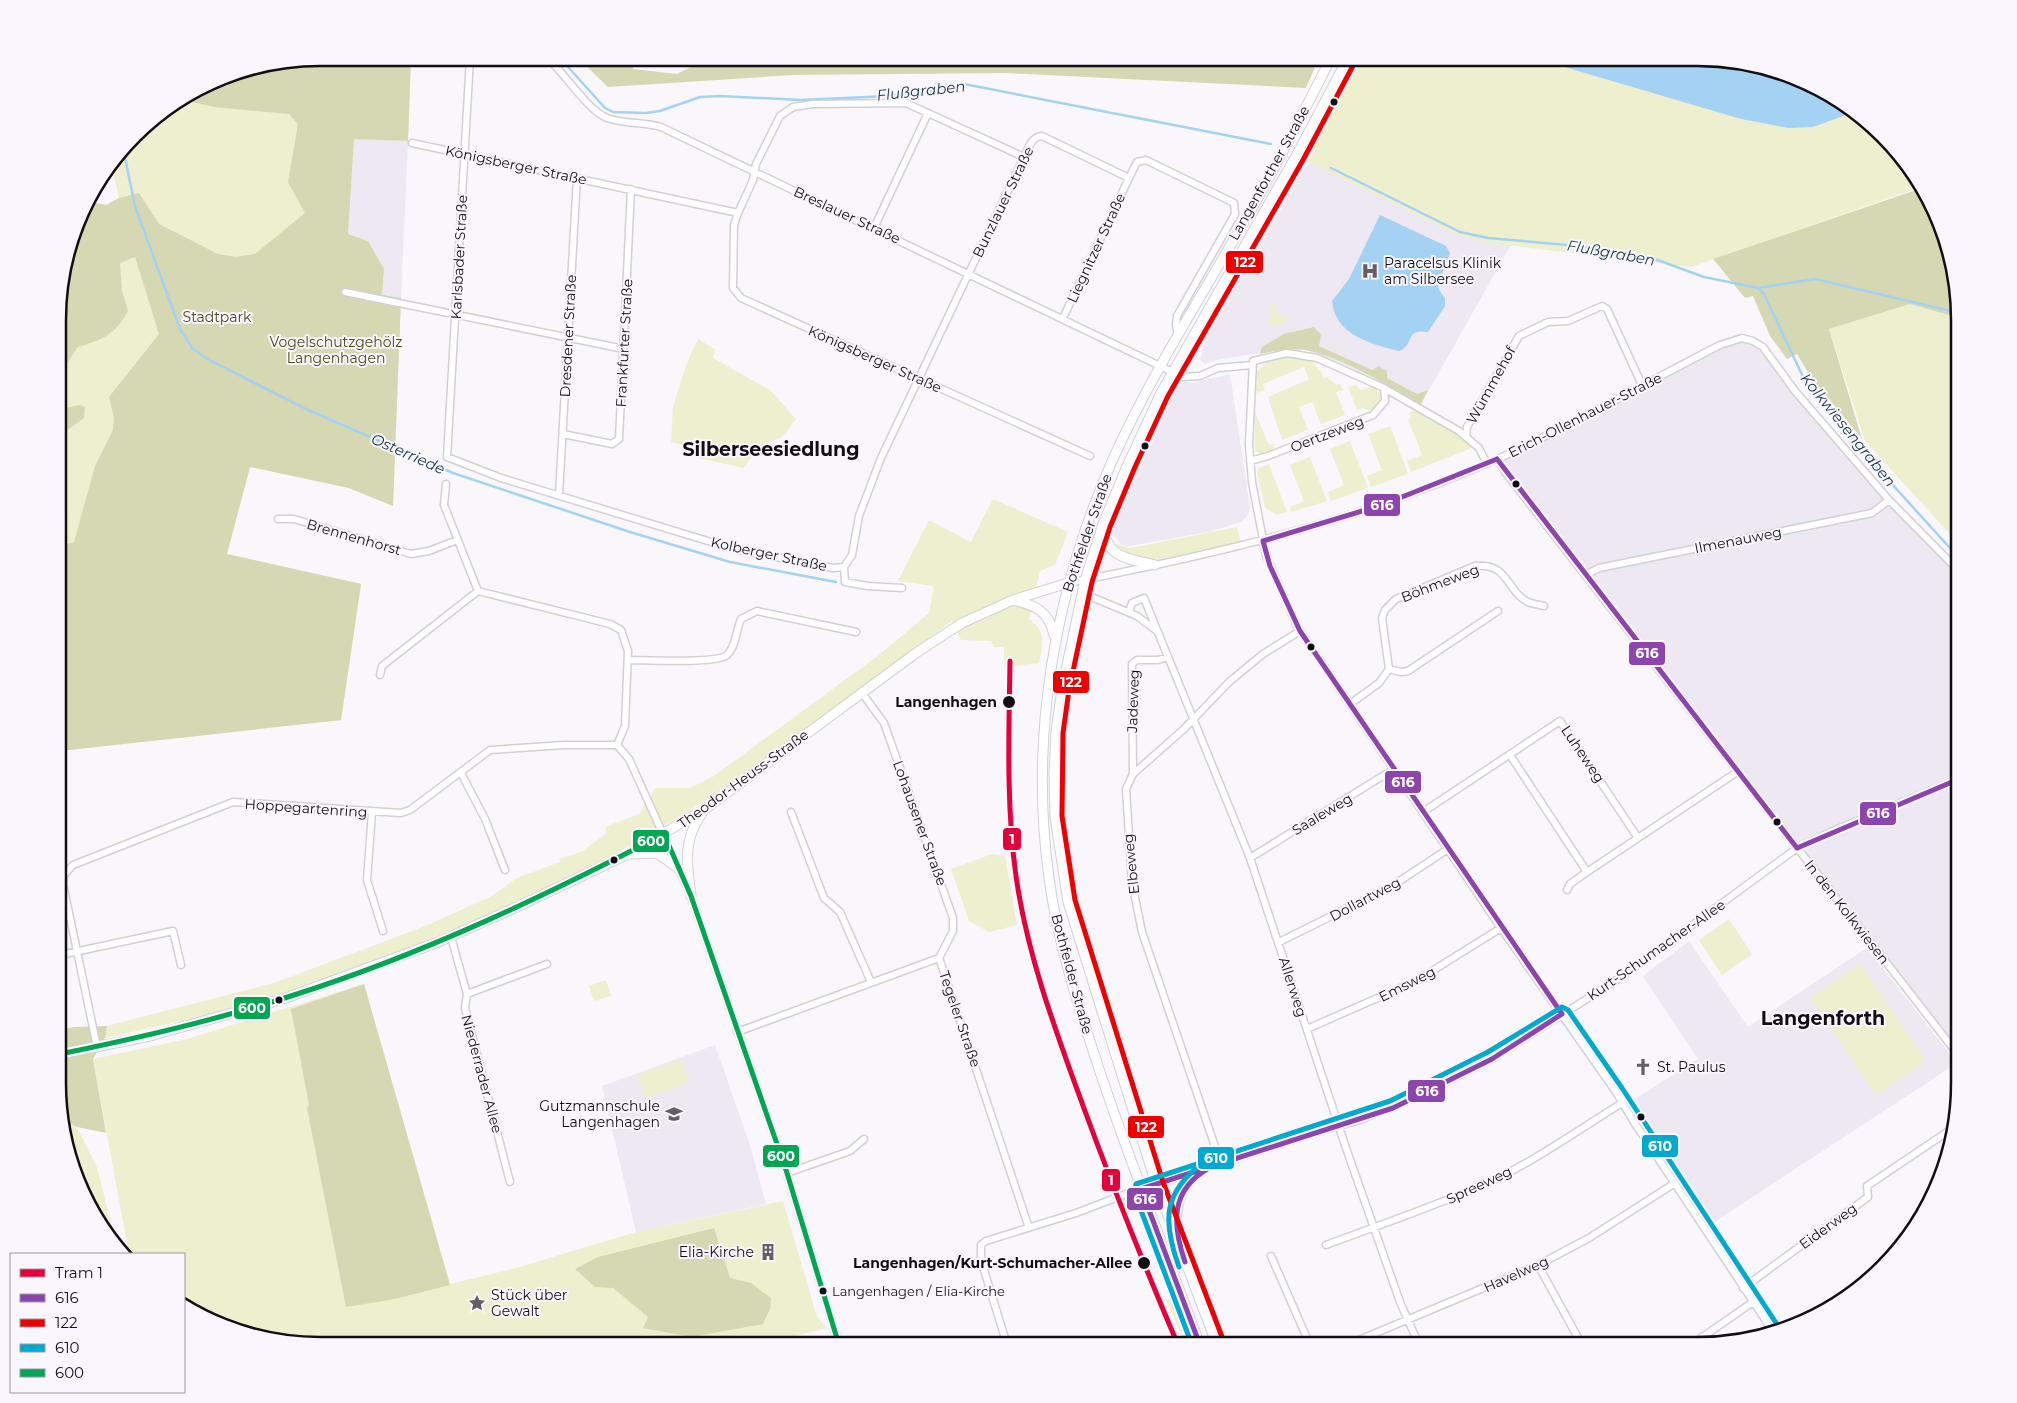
<svg xmlns="http://www.w3.org/2000/svg" width="2017" height="1403" font-family="Montserrat,sans-serif">
	<rect width="100%" height="100%" fill="#f9f7fc"/>
	<!-- built -->
	<path fill="#ede8f2" d="M354,139L408,141L401,298L382,295L384,269L368,241L348,235Z
		M1311,163L1489,243L1511,245L1421,404L1345,365L1305,350H1279L1216,360L1205,364L1200,360L1208,329L1259,247L1305,167Z
		M1735,339L1758,343L1819,420L1959,571V1056L1497,459Z
		M1230,374L1250,508L1248,515L1241,522L1209,532L1129,546L1122,545L1114,536L1113,528L1175,392L1183,381L1191,383Z
		M1689,941L1748,1027L1867,948L1957,1063L1713,1223L1632,1101L1698,1059L1643,976Z
		M715,1045L749,1142L766,1204L636,1232L602,1086Z"/>
	<!-- green -->
	<path fill="#edefcf" d="M320,58H411L408,141L354,139L348,234L368,241L384,269L382,295L401,298L393,506L349,488L250,467L227,554L361,584L341,720L60,751V286L85,204L87,201L106,205L119,198L112,168L147,123L220,77Z
		M1355,58H1714L1781,72L1856,112L1894,147L1921,187L1691,267L1489,243L1458,235L1311,163L1307,164Z
		M1271,303H1275L1276,314L1292,317L1279,325L1268,324Z
		M1910,304L1959,318V544L1865,441L1829,329Z
		M698,339L716,350L713,358L770,390L796,419L782,437L760,447L743,468L686,455L685,446L671,442L673,406L688,360Z
		M1294,356C1309,358 1318,364 1324,378L1327,377L1337,385L1340,384L1343,390L1336,392L1345,415L1321,424L1312,402L1299,407L1308,430L1282,440L1268,397L1309,379L1304,367L1263,384L1265,390L1256,393L1257,371L1270,360Z
		M1356,385L1360,390L1374,386L1381,396L1380,404L1372,412L1363,408L1357,410L1348,387Z
		M1418,410L1452,430L1474,447L1411,472L1407,461L1422,455L1408,419L1411,417L1409,412Z
		M1255,412L1269,445L1275,444L1272,452L1263,455L1255,451Z
		M1390,426L1408,474L1371,487L1367,476L1382,470L1368,434Z
		M1350,441L1368,488L1331,501L1328,492L1344,485L1330,449Z
		M1310,457L1327,501L1291,512L1290,507L1304,501L1290,465Z
		M1269,464L1287,512L1277,515L1265,508L1257,472L1259,468Z
		M993,499L1068,532L1055,565L1040,571L1029,619C1047,632 1043,644 1039,663L1004,667V647H994L991,641L961,640L952,621L712,797L588,870L392,957L297,991L222,1012L105,1038L107,1026L277,982L423,927L490,897L517,878L560,862L559,859L581,852L607,833L605,827L639,814L655,788H690L714,776L879,655L929,613L934,586L898,581L929,520L971,542Z
		M1237,527L1242,546L1198,556L1197,552L1161,559V564L1110,549L1115,544L1130,548Z
		M992,854L1005,856L1017,925L989,932L969,921L951,869Z
		M1729,919L1752,954L1722,975L1699,940Z
		M1860,964L1926,1061L1876,1095L1810,998Z
		M606,980L611,996L594,1001L589,986Z
		M364,984L450,1284L516,1268L636,1232L783,1201L817,1317L827,1328L760,1345H303L236,1331L184,1304V1254H129L93,1059L187,1039Z
		M682,1060L689,1083L645,1098L637,1075Z
		M60,1118L77,1127L97,1167L115,1239L93,1214Z
		M1170,1298L1186,1339L1189,1345H1186L1166,1300Z"/>
	<!-- forest -->
	<path fill="#d6d8b4" d="M320,58H411L408,141L354,139L348,234L368,241L384,269L382,295L401,298L393,506L349,488L250,467L227,554L361,584L341,720L60,751V546L74,542L95,466L113,430L114,418L109,397L159,334L135,257L120,263L122,291L128,311C116,334 102,340 78,347C69,360 61,369 65,385L60,395V286L85,204L87,201L106,205L119,198L139,193L159,224L218,254L236,257L255,254L305,213L288,182L298,124L289,114L214,107L183,100L220,77Z
		M578,58H632L633,69L677,74L709,58H1319L1306,88L1005,73L793,75L608,87Z
		M1922,188L1932,204L1959,303V318L1910,304L1829,329L1862,439L1810,376L1797,354L1787,359L1770,336L1753,296L1745,298L1713,259Z
		M1314,327L1321,335L1319,346L1372,370L1378,366L1387,371V378L1417,394L1428,390L1421,404C1387,385 1344,358 1306,350C1291,347 1275,351 1260,354L1262,347L1284,334Z
		M60,405L65,408L80,405L85,407L84,418L62,434L60,452Z
		M364,984L450,1285L395,1299L346,1307L307,1108L309,1105L291,1009Z
		M107,1026L105,1038L93,1059L106,1133L77,1127L60,1118V1030L74,1027Z
		M714,1228L730,1278L751,1283L771,1298L770,1309L763,1324L691,1337L643,1328L648,1317L613,1288L595,1287L575,1269L598,1257Z"/>
	<!-- water -->
	<path fill="#a4d2f2" d="M1534,58H1714L1781,72L1852,109L1843,116L1813,127L1789,128L1741,119Z
		M1380,215L1446,246L1450,253L1438,284L1439,290L1445,298V306L1428,332C1404,328 1415,345 1399,351C1371,344 1335,335 1332,301L1349,279Z"/>
	<g fill="none" stroke-linecap="round" stroke-linejoin="round">
		<!-- stream -->
		<path stroke="#a4d2f2" stroke-width="2.5" d="M560,58L605,108L613,112L646,113L660,111L700,97L720,96L800,100L911,95L964,84L1271,144
			M124,153L135,206L180,329L193,349L209,360L308,410L453,473L630,532L730,562L836,582
			M1331,168L1460,232L1488,238L1590,247L1652,258L1704,277L1758,288L1815,279L1959,313
			M1759,289L1764,294L1805,381L1853,441L1959,558"/>
		<!-- street casing -->
		<g stroke="#d2d0d5" stroke-width="9">
			<path id="street" d="M470,58L447,457L501,478L734,549L833,568L844,567L852,555L859,516L881,458L1024,157C1028,149 1032,136 1042,136L1129,178L1137,162L1146,160L1234,203L1235,214L1177,316L1176,325L1178,334
				M547,58C565,73 587,110 607,118C624,124 644,122 661,127L1183,377L1200,376L1218,368L1252,365
				M412,143L738,213
				M1024,157L906,103L813,104L793,107L780,116L756,164L753,180L738,213L734,225L733,288L741,298L1090,456
				M874,228L928,113
				M345,292L624,349
				M1063,318L1129,178
				M563,434L612,444L619,439L631,189
				M1466,436L1467,427L1519,336L1548,322L1568,321L1602,306L1607,309L1642,385
				M1497,459L1505,472L1959,1056
				M1250,461L1268,456L1373,415L1385,401L1384,388
				M1487,464L1479,448L1459,431L1384,388L1317,358L1287,353L1253,361L1249,445L1252,482L1266,555L1297,626L1501,928L1616,1092L1634,1122L1774,1333
				M446,484L444,505L478,591
				M559,495L577,177
				M278,519H294L411,554L429,551L457,540
				M844,567L845,582L868,586L902,588
				M1585,575L1599,568L1872,513L1889,500
				M1068,583C1216,554 1356,522 1495,460C1572,426 1645,383 1720,345L1742,338L1753,341L1763,347L1795,391L1889,500L1959,571
				M1094,598L1137,616L1157,631
				M1129,612L1132,603L1144,598L1250,858L1346,1148L1400,1302L1419,1345
				M628,660C644,660 717,664 727,655C736,647 736,630 741,619L757,611L856,632
				M1389,669L1401,672L1408,671L1498,611
				M380,675L382,666L478,591L610,624L621,630L628,651L625,726L617,745
				M862,693L884,723L953,918V931L939,958
				M1350,704L1379,683L1389,669L1382,618L1385,610L1396,599L1475,566C1510,563 1505,590 1528,602C1533,604 1539,605 1544,606
				M1510,755L1587,872
				M461,773L485,819L505,870
				M1133,774L1132,664L1137,660H1158L1168,657
				M372,812L367,880L383,931
				M791,812L824,898L840,912L871,982
				M1423,812L1560,721L1638,838
				M1250,858L1394,769
				M1567,890L1570,884L1587,872L1737,772
				M451,937L467,994L465,1008L510,1182
				M1279,942L1392,886L1448,849
				M60,955L173,931L181,965
				M939,958L1029,1228
				M467,994L547,964
				M1307,1029L1416,981L1501,928
				M737,1032L939,958
				M97,1047L63,884L64,875L73,865L233,802L401,813L410,810L490,750L564,745H617L629,759L691,896L787,1173L839,1345
				M1221,1164L1142,932L1132,883L1126,789L1133,774L1185,728L1229,682L1263,654L1300,631
				M787,1173L850,1151L864,1139
				M1178,1236C1177,1207 1177,1189 1203,1171
				M1326,1245C1382,1224 1439,1205 1494,1180C1539,1158 1580,1129 1622,1103
				M1271,1256L1310,1345
				M1538,1265L1582,1345
				M1743,1288L1868,1197L1867,1186L1953,1128
				M1007,1345L981,1260V1245L986,1241L1076,1213L1126,1194L1321,1131L1357,1121L1422,1094L1492,1059L1623,976L1797,848L1833,831L1959,779
				M1347,1345L1538,1265L1589,1238L1675,1183
				M1691,1345L1753,1302"/>
		</g>
		<!-- secondary casing -->
		<g stroke="#d2d0d5" stroke-width="11">
			<path id="secondary" d="M1103,526C1107,559 1127,558 1155,565
				M1013,600C1035,605 1049,611 1054,635
				M631,854L657,853L681,870
				M691,896C687,863 682,842 702,813
				M60,1054L150,1036L286,998L436,943L517,907L626,855L705,809L916,653L962,623L1013,600L1068,583
				M1200,1345C1166,1254 1131,1164 1100,1072C1079,1008 1058,945 1049,878C1029,735 1055,591 1113,459C1151,375 1201,297 1247,217C1277,165 1304,111 1331,58
				M1217,1345L1156,1184L1068,902L1055,817L1054,774L1056,732L1062,689L1085,580L1103,524L1128,464L1161,393L1296,156L1348,58"/>
		</g>
		<!-- street -->
		<use href="#street" stroke="#fefeff" stroke-width="6"/>
		<!-- secondary -->
		<use href="#secondary" stroke="#fefeff" stroke-width="9"/>
		<!-- bus-1 casing -->
		<g stroke="#f9f6fd" stroke-width="9">
			<path id="bus-1" d="M1497,459L1797,848
				M1263,541L1270,566L1300,631L1562,1014
				M1263,541L1382,505L1497,459
				M1797,848L1959,779
				M1185,1262C1172,1224 1170,1190 1209,1168
				M1200,1345L1141,1189L1393,1108L1492,1059L1562,1014"/>
		</g>
		<!-- bus-2 casing -->
		<g stroke="#f9f6fd" stroke-width="9">
			<path id="bus-2" d="M1224,1342L1163,1182L1075,900L1062,816L1063,733L1069,690L1092,582L1110,527L1135,467L1168,396L1303,160L1355,62"/>
		</g>
		<!-- bus-3 casing -->
		<g stroke="#f9f6fd" stroke-width="9">
			<path id="bus-3" d="M1179,1267C1162,1220 1163,1192 1205,1161
				M1192,1345L1134,1192L1136,1184L1390,1101L1488,1052L1562,1007L1568,1010L1622,1088L1780,1329"/>
		</g>
		<!-- bus-4 casing -->
		<g stroke="#f9f6fd" stroke-width="9">
			<path id="bus-4" d="M60,1054C139,1038 217,1020 294,995C423,954 545,896 664,834L691,896L787,1173L839,1345"/>
		</g>
		<!-- bus-1 -->
		<use href="#bus-1" stroke="#8e44ad" stroke-width="5"/>
		<!-- bus-2 -->
		<use href="#bus-2" stroke="#e00" stroke-width="5"/>
		<!-- bus-3 -->
		<use href="#bus-3" stroke="#00a9ce" stroke-width="5"/>
		<!-- bus-4 -->
		<use href="#bus-4" stroke="#00a651" stroke-width="5"/>
		<!-- tram-1 casing -->
		<g stroke="#f9f6fd" stroke-width="9">
			<path id="tram-1" d="M1010,661C1009,732 1006,805 1016,876C1027,954 1055,1029 1082,1103C1112,1185 1144,1265 1178,1345"/>
		</g>
		<!-- tram-1 -->
		<use href="#tram-1" stroke="#e4003a" stroke-width="5"/>
	</g>
	<!-- icons -->
	<defs>
		<g id="hospital-bare" transform="scale(1.35)"><path d="M-5-5h3v3.5h4V-5h3V5h-3V1.5h-4V5h-3Z" fill="#626065" stroke="#f9f6fd" stroke-width="2.5" paint-order="stroke"/></g>
		<g id="church-bare" transform="scale(1.35)"><path d="M-1.2-6h2.4v3.5h3.3v2.4h-3.3V6h-2.4V-.1h-3.3v-2.4h3.3Z" fill="#626065" stroke="#f9f6fd" stroke-width="2.5" paint-order="stroke"/></g>
		<g id="school-bare" transform="scale(1.35)"><path d="M0-5L7-2L0 1L-7-2ZM-4 1L0 2.5L4 1V4Q0 6-4 4Z" fill="#626065" stroke="#f9f6fd" stroke-width="2.5" paint-order="stroke"/></g>
		<g id="building-bare" transform="scale(1.35)"><path d="M-4-6H4V6H1V3H-1V6H-4ZM-2.5-4.3h1.7v1.8h-1.7ZM.8-4.3h1.7v1.8H.8ZM-2.5-1h1.7V.8h-1.7ZM.8-1h1.7V.8H.8Z" fill="#626065" stroke="#f9f6fd" stroke-width="2.5" paint-order="stroke"/></g>
		<g id="sight-bare" transform="scale(1.35)"><path d="M0-6L1.8-2.2L6-1.7L2.9 1.2L3.7 5.4L0 3.3L-3.7 5.4L-2.9 1.2L-6-1.7L-1.8-2.2Z" fill="#626065" stroke="#f9f6fd" stroke-width="2.5" paint-order="stroke"/></g>
	</defs>
	<g fill-rule="evenodd">
		<use href="#hospital-bare" x="1370" y="271"/>
		<use href="#church-bare" x="1643" y="1067"/>
		<use href="#school-bare" x="674" y="1114"/>
		<use href="#building-bare" x="768" y="1252"/>
		<use href="#sight-bare" x="477" y="1303"/>
	</g>
	<!-- markers -->
	<g fill="#110e14" stroke="#f9f6fd" stroke-width="2">
		<circle cx="1334" cy="102" r="4.5"/>
		<circle cx="1145" cy="446" r="4.5"/>
		<circle cx="1516" cy="484" r="4.5"/>
		<circle cx="1311" cy="647" r="4.5"/>
		<circle cx="1009" cy="702" r="7"/>
		<circle cx="1777" cy="822" r="4.5"/>
		<circle cx="614" cy="860" r="4.5"/>
		<circle cx="279" cy="1000" r="4.5"/>
		<circle cx="1641" cy="1117" r="4.5"/>
		<circle cx="1144" cy="1263" r="7"/>
		<circle cx="823" cy="1291" r="4.5"/>
	</g>
	<g text-anchor="middle" stroke-width="4" stroke-linejoin="round" paint-order="stroke">
		<!-- bus labels -->
		<g font-size="13" fill="#110e14" stroke="#f9f6fd" text-anchor="start">
			<text x="832" y="1296">Langenhagen / Elia-Kirche</text>
		</g>
		<!-- street labels -->
		<g font-size="14" fill="#110e14" stroke="#f9f6fd">
			<text transform="translate(516 165) rotate(12)" y="5">Königsberger Straße</text>
			<text transform="translate(1269 173) rotate(-61)" y="5">Langenforther Straße</text>
			<text transform="translate(1003 202) rotate(-64)" y="5">Bunzlauer Straße</text>
			<text transform="translate(847 215) rotate(25)" y="5">Breslauer Straße</text>
			<text transform="translate(1096 248) rotate(-65)" y="5">Liegnitzer Straße</text>
			<text transform="translate(459 257) rotate(-87)" y="5">Karlsbader Straße</text>
			<text transform="translate(568 336) rotate(-87)" y="5">Dresdener Straße</text>
			<text transform="translate(624 343) rotate(-87)" y="5">Frankfurter Straße</text>
			<text transform="translate(875 359) rotate(24)" y="5">Königsberger Straße</text>
			<text transform="translate(1491 385) rotate(-61)" y="5">Wümmehof</text>
			<text transform="translate(1585 415) rotate(-27)" y="5">Erich-Ollenhauer-Straße</text>
			<text transform="translate(1327 434) rotate(-21)" y="5">Oertzeweg</text>
			<text transform="translate(1087 533) rotate(-71)" y="5">Bothfelder Straße</text>
			<text transform="translate(354 537) rotate(16)" y="5">Brennenhorst</text>
			<text transform="translate(1738 540) rotate(-11)" y="5">Ilmenauweg</text>
			<text transform="translate(769 554) rotate(12)" y="5">Kolberger Straße</text>
			<text transform="translate(1440 583) rotate(-21)" y="5">Böhmeweg</text>
			<text transform="translate(1133 701) rotate(-88)" y="5">Jadeweg</text>
			<text transform="translate(1583 754) rotate(56)" y="5">Luheweg</text>
			<text transform="translate(743 779) rotate(-36)" y="5">Theodor-Heuss-Straße</text>
			<text transform="translate(306 808) rotate(4)" y="5">Hoppegartenring</text>
			<text transform="translate(1322 814) rotate(-31)" y="5">Saaleweg</text>
			<text transform="translate(920 823) rotate(70)" y="5">Lohausener Straße</text>
			<text transform="translate(1131 864) rotate(-96)" y="5">Elbeweg</text>
			<text transform="translate(1365 899) rotate(-28)" y="5">Dollartweg</text>
			<text transform="translate(1847 912) rotate(52)" y="5">In den Kolkwiesen</text>
			<text transform="translate(1656 950) rotate(-35)" y="5">Kurt-Schumacher-Allee</text>
			<text transform="translate(1072 974) rotate(75)" y="5">Bothfelder Straße</text>
			<text transform="translate(1407 984) rotate(-27)" y="5">Emsweg</text>
			<text transform="translate(1293 987) rotate(72)" y="5">Allerweg</text>
			<text transform="translate(960 1019) rotate(71)" y="5">Tegeler Straße</text>
			<text transform="translate(482 1074) rotate(75)" y="5">Niederrader Allee</text>
			<text transform="translate(1479 1185) rotate(-25)" y="5">Spreeweg</text>
			<text transform="translate(1828 1226) rotate(-36)" y="5">Eiderweg</text>
			<text transform="translate(1516 1274) rotate(-24)" y="5">Havelweg</text>
		</g>
		<!-- poi labels -->
		<g font-size="14" fill="#110e14" stroke="#f9f6fd" text-anchor="start">
			<text x="1384" y="268">Paracelsus Klinik<tspan x="1384" dy="16">am Silbersee</tspan></text>
			<text x="1657" y="1072">St. Paulus</text>
			<text x="660" y="1111" text-anchor="end">Gutzmannschule<tspan x="660" dy="16">Langenhagen</tspan></text>
			<text x="754" y="1257" text-anchor="end">Elia-Kirche</text>
			<text x="491" y="1300">Stück über<tspan x="491" dy="16">Gewalt</tspan></text>
		</g>
		<!-- park labels -->
		<g font-size="14" fill="#4a4d18" stroke="#f9f6fd">
			<text x="217" y="322">Stadtpark</text>
			<text x="336" y="347">Vogelschutzgehölz<tspan x="336" dy="16">Langenhagen</tspan></text>
		</g>
		<!-- stop labels -->
		<g font-size="14" font-weight="bold" fill="#110e14" stroke="#f9f6fd" text-anchor="end">
			<text x="997" y="707">Langenhagen</text>
			<text x="1132" y="1268">Langenhagen/Kurt-Schumacher-Allee</text>
		</g>
		<!-- water labels -->
		<g font-size="15" font-style="italic" fill="#183548" stroke="#f9f6fd">
			<text transform="translate(921 91) rotate(-6)" y="5">Flußgraben</text>
			<text transform="translate(1611 253) rotate(10)" y="5">Flußgraben</text>
			<text transform="translate(1848 430) rotate(51)" y="5">Kolkwiesengraben</text>
			<text transform="translate(408 454) rotate(24)" y="5">Osterriede</text>
		</g>
		<!-- district labels -->
		<g font-size="19" font-weight="bold" fill="#110e14" stroke="#f9f6fd">
			<text x="771" y="456">Silberseesiedlung</text>
			<text x="1823" y="1025">Langenforth</text>
		</g>
	</g>
	<!-- crop -->
	<path d="M0 0H2017V1403H0ZM320 66H1697A254 254 0 0 1 1951 320V1083A254 254 0 0 1 1697 1337H320A254 254 0 0 1 66 1083V320A254 254 0 0 1 320 66Z" fill="#f9f6fd" fill-rule="evenodd"/>
	<path fill="none" stroke="#110e14" stroke-width="2.5" d="M320 66H1697A254 254 0 0 1 1951 320V1083A254 254 0 0 1 1697 1337H320A254 254 0 0 1 66 1083V320A254 254 0 0 1 320 66Z"/>
	<g stroke="#f9f6fd" stroke-width="2">
		<rect x="1225" y="250" width="39" height="24" rx="5" fill="#e00"/>
		<rect x="1363" y="493" width="38" height="24" rx="5" fill="#8e44ad"/>
		<rect x="1628" y="641" width="38" height="25" rx="5" fill="#8e44ad"/>
		<rect x="1052" y="670" width="38" height="24" rx="5" fill="#e00"/>
		<rect x="1384" y="770" width="38" height="24" rx="5" fill="#8e44ad"/>
		<rect x="1859" y="801" width="38" height="25" rx="5" fill="#8e44ad"/>
		<rect x="1002" y="827" width="20" height="24" rx="5" fill="#e4003a"/>
		<rect x="632" y="829" width="38" height="24" rx="5" fill="#00a651"/>
		<rect x="233" y="996" width="38" height="24" rx="5" fill="#00a651"/>
		<rect x="1407" y="1079" width="39" height="24" rx="5" fill="#8e44ad"/>
		<rect x="1127" y="1115" width="38" height="24" rx="5" fill="#e00"/>
		<rect x="1641" y="1134" width="38" height="24" rx="5" fill="#00a9ce"/>
		<rect x="762" y="1144" width="38" height="24" rx="5" fill="#00a651"/>
		<rect x="1197" y="1146" width="38" height="24" rx="5" fill="#00a9ce"/>
		<rect x="1101" y="1168" width="20" height="24" rx="5" fill="#e4003a"/>
		<rect x="1126" y="1187" width="38" height="24" rx="5" fill="#8e44ad"/>
	</g>
	<g font-size="14" text-anchor="middle" font-weight="bold" fill="#fff">
		<text x="1245" y="267">122</text>
		<text x="1382" y="510">616</text>
		<text x="1647" y="658">616</text>
		<text x="1071" y="687">122</text>
		<text x="1403" y="787">616</text>
		<text x="1878" y="818">616</text>
		<text x="1012" y="844">1</text>
		<text x="651" y="846">600</text>
		<text x="252" y="1013">600</text>
		<text x="1427" y="1096">616</text>
		<text x="1146" y="1132">122</text>
		<text x="1660" y="1151">610</text>
		<text x="781" y="1161">600</text>
		<text x="1216" y="1163">610</text>
		<text x="1111" y="1185">1</text>
		<text x="1145" y="1204">616</text>
	</g>
	<!-- legend -->
	<rect x="10" y="1253" width="175" height="140" fill="#f9f6fd" stroke="#9c99a0"/>
	<rect x="20" y="1269" width="25" height="8" fill="#e4003a" stroke="#9c99a0"/>
	<text x="55" y="1278" font-size="15" fill="#110e14">Tram 1</text>
	<rect x="20" y="1294" width="25" height="8" fill="#8e44ad" stroke="#9c99a0"/>
	<text x="55" y="1303" font-size="15" fill="#110e14">616</text>
	<rect x="20" y="1319" width="25" height="8" fill="#ee0000" stroke="#9c99a0"/>
	<text x="55" y="1328" font-size="15" fill="#110e14">122</text>
	<rect x="20" y="1344" width="25" height="8" fill="#00a9ce" stroke="#9c99a0"/>
	<text x="55" y="1353" font-size="15" fill="#110e14">610</text>
	<rect x="20" y="1369" width="25" height="8" fill="#00a651" stroke="#9c99a0"/>
	<text x="55" y="1378" font-size="15" fill="#110e14">600</text>
</svg>
